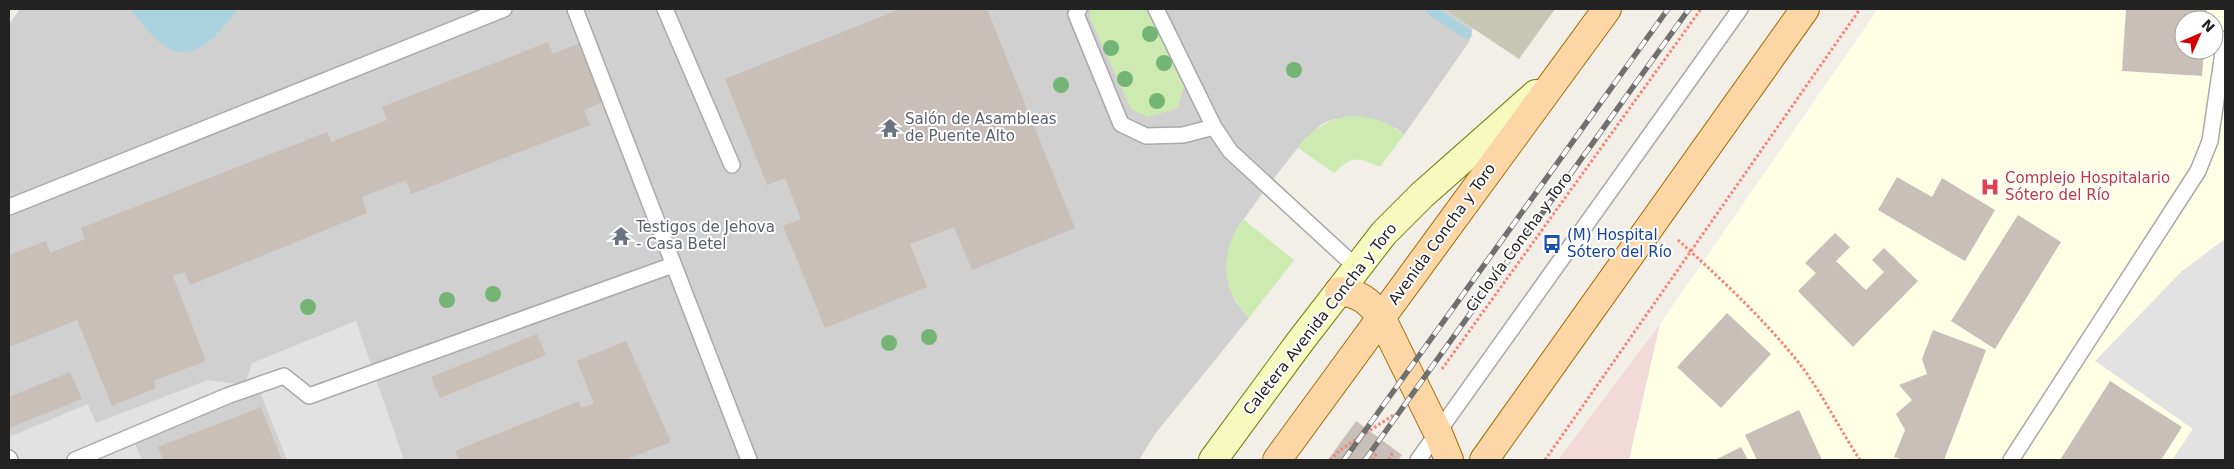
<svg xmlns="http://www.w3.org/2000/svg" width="2234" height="469" font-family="'DejaVu Sans',sans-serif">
	<rect width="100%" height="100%" fill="#f2efe9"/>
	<!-- commercial -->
	<path fill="#f2dad9" d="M1660,324L1629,460H1558Z"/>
	<!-- education -->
	<path fill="#ffffe5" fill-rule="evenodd" d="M1878,9H2225V460H1629L1660,324ZM2184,20H2214V50H2184Z"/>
	<!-- religious -->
	<path fill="#d0d0d0" d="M20,9H1444L1473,28L1469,42L1404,135L1396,128L1335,119L1322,124L1304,140L1267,187L1236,230L1229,286L1235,301L1249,318L1155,434L1139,460H9V24Z"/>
	<!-- construction -->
	<path fill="#c7c7b4" d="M1444,9H1555L1519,59Z"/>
	<!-- grass -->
	<path fill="#cdebb0" d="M1090,9H1146L1184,86L1178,108L1148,117L1131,109L1090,18Z
		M1350,116C1372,116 1387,121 1404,135L1380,167C1359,157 1351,155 1334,173L1298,148C1312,129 1327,120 1350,116Z
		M1243,219L1294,260L1249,318C1220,287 1219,254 1243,219Z"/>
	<!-- parking -->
	<path fill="#e2e2e2" d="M2225,239V460H2172L2193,429L2095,361L2182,271Z
		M356,321L404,460H287L260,392L135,444L142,460H9V437L88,404L96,423L208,380L245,385L252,363Z"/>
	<!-- water -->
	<path fill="#aad3df" d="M130,9H238C218,33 193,71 158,41C148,32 139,19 130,9Z"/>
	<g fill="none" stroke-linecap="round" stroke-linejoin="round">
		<!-- stream -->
		<path stroke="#aad3df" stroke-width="10" d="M1430,9L1467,34"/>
	</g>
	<!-- building -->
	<path fill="#c7bfb8" d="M900,9H987L1075,228L972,270L954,227L910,244L927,287L825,328L783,226L801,219L785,178L767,185L725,79Z
		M2126,9H2207L2206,20H2184V50H2204L2202,76L2122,71Z
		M548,42L553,54L583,42L606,101L584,110L590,125L411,194L406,180L362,197L367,213L190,285L185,272L173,276L206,361L153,381L156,388L112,406L77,320L9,347V255L46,241L50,253L85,239L81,228L327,132L331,142L387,120L382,107Z
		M1897,177L1932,197L1942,178L1995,210L1965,261L1878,210Z
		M2018,215L2061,242L1995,349L1951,321Z
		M1835,233L1850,247L1836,261L1866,290L1884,272L1872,260L1884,248L1918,281L1853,347L1798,291L1816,273L1805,263Z
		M1727,313L1771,354L1721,408L1677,367Z
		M1933,330L1986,350L1944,460H1904L1894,457L1905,430L1896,414L1912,400L1899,385L1927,374L1922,359Z
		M537,334L546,355L440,398L431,377Z
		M626,341L671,442L625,460H459L455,451L579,401L581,408L594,404L577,361Z
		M70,372L82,399L9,428V397Z
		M2110,381L2182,427L2161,460H2060Z
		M261,407L282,460H163L158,447Z
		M1799,410L1822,460H1757L1745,435Z
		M1356,421L1402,455L1398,460H1328Z
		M1741,447L1748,460H1715Z"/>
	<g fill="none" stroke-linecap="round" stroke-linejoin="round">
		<!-- lane casing -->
		<g stroke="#a9a9a9" stroke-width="18">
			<path id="lane" d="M575,9L749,460
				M665,9L732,165
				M1079,9L1076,14L1121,124L1146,136L1183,135L1214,127
				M1156,9L1214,127L1230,151L1356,267
				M9,207L504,9
				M9,458L10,460
				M75,460L227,396L284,376L309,396L673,265
				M1418,460L1740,9
				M2011,460L2198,171L2210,141L2225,39"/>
		</g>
		<!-- secondary casing -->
		<g stroke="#707d05" stroke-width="30">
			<path id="secondary" d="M1213,460L1299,343L1384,233L1422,195L1536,94"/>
		</g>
		<!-- primary casing -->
		<g stroke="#a06b00" stroke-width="30">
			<path id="primary" d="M1339,291C1359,293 1369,301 1381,317L1438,433L1449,460
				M1277,460L1607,9
				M1484,460L1805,9"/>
		</g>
		<!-- path -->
		<path stroke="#fa8072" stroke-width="3" stroke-dasharray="2.5 2.5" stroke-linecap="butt" d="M1678,240C1720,278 1763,318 1799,363C1822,393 1839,428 1860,460
			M1442,369L1701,9
			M1330,460L1340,450L1395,414
			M1372,460L1377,453
			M1389,460L1393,452
			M1545,460L1860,9"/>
		<!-- lane -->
		<use href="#lane" stroke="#fff" stroke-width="15"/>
		<!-- secondary -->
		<use href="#secondary" stroke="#f7fabf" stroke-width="28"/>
		<!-- primary -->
		<use href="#primary" stroke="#fcd6a4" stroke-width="28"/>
		<!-- rail casing -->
		<g stroke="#707070" stroke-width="5.5">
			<path id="rail" d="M1344,460L1668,9
				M1365,460L1689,9"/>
		</g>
		<!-- rail -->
		<use href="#rail" stroke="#fff" stroke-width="4" stroke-dasharray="11" stroke-linecap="butt"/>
	</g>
	<!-- trees -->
	<g fill="#74b475">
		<circle cx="1150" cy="34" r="8"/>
		<circle cx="1111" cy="48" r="8"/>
		<circle cx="1164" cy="63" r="8"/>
		<circle cx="1294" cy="70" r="8"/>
		<circle cx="1125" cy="79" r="8"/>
		<circle cx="1061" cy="85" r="8"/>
		<circle cx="1157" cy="101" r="8"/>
		<circle cx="493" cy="294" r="8"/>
		<circle cx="447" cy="300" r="8"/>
		<circle cx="308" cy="307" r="8"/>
		<circle cx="929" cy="337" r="8"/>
		<circle cx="889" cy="343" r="8"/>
	</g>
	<!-- icons -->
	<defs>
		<g id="temple-bare" transform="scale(1.5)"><path d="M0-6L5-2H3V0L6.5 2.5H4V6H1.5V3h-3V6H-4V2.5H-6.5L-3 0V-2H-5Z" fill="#6b7280" stroke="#fff" stroke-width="2.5" paint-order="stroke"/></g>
		<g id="hospital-bare" transform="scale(1.5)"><path d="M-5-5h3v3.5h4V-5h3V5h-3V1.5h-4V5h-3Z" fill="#e0444e" stroke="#fff" stroke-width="2.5" paint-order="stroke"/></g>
		<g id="bus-bare" transform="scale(1.5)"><path d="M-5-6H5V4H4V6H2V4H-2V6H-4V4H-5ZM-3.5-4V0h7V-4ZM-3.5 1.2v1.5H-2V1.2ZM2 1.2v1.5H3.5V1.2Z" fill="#1a4fb4" stroke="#fff" stroke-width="2.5" paint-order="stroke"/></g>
	</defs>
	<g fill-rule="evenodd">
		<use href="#temple-bare" x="890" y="128"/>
		<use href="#hospital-bare" x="1990" y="187"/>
		<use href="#temple-bare" x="621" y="236"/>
		<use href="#bus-bare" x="1552" y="244"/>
	</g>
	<g text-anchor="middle" stroke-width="4" stroke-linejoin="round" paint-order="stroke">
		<!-- worship labels -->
		<g font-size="15" fill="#5b616d" stroke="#fff" text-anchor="start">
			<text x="905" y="124">Salón de Asambleas<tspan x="905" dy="17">de Puente Alto</tspan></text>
			<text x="636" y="232">Testigos de Jehova<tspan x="636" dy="17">- Casa Betel</tspan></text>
		</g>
		<!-- health labels -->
		<g font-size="15" fill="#be3a42" stroke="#fff" text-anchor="start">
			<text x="2005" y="183">Complejo Hospitalario<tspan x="2005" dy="17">Sótero del Río</tspan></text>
		</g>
		<!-- street labels -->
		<g font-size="15" fill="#222" stroke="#fff">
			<text transform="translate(1442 234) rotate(-54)" y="5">Avenida Concha y Toro</text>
			<text transform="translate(1519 242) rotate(-54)" y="5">Ciclovía Concha y Toro</text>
			<text transform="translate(1320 319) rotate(-52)" y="5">Caletera Avenida Concha y Toro</text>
		</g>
		<!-- transit labels -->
		<g font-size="15" fill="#164399" stroke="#fff" text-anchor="start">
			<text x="1567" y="240">(M) Hospital<tspan x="1567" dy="17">Sótero del Río</tspan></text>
		</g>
	</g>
	<!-- border -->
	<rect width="2234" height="469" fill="none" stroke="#222222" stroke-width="20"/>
	<!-- north arrow -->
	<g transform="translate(2199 35) rotate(45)"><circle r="24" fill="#ffffff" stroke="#a7a7a7"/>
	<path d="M0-4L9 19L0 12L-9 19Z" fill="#d40000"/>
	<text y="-8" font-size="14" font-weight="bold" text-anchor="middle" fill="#222222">N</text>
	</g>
</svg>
